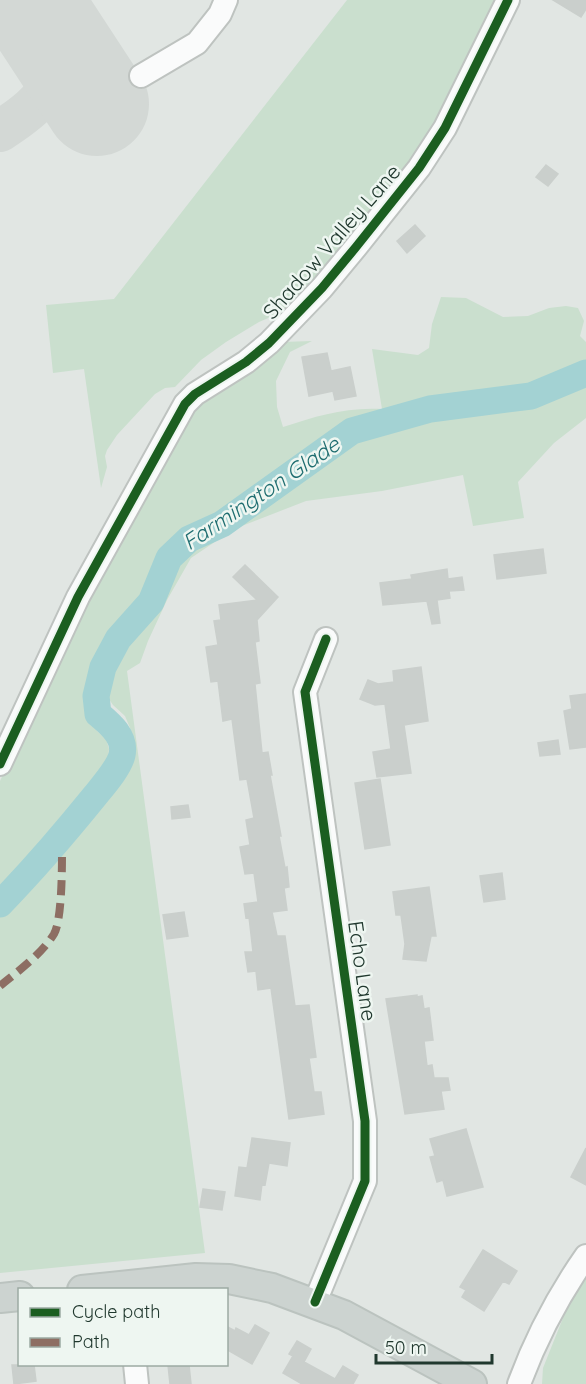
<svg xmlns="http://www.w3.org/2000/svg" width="586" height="1384" font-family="Quicksand,sans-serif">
	<rect width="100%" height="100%" fill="#e1e6e3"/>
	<!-- green -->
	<path fill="#cadfce" d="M347,0H500L439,123L387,196L298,305L259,322L226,342L201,360L175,387L165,388L155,394L117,435L107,450L105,456L107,467L101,488L84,369L53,373L46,305L114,299Z
		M441,297L466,298L503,317L528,316L549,308L566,306L578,308L584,321L580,336L586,342V369L570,378L530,393L430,408L350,429L223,520L185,538L167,555L150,598L131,621L112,639L91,681L87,707L97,731L106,739L109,749L108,761L100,774L57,829L33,865L0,900V781L67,638L188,414L207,396L228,387L243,378L282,342L312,341L290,352L276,381L277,407L283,427C317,416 345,407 382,409L372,349L418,355L429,348L432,324Z
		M586,379V418L554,443L518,482L524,518L473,526L463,475L382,491L306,501L234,529L191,558L167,600L148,641L140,663L127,671L205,1253L0,1273V911L68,840L115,785L128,760L133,744L130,728L125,716L113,705L107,696L106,687L108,674L113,658L124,649L156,598L172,562L190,542L227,523L356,434L382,425L431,411L533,399Z
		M586,1276V1384H542L543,1368L571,1298Z"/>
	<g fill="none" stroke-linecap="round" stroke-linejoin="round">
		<!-- river -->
		<path stroke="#a3d2d3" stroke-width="27" d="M0,904C33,870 64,834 94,797C102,787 119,768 122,755C126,737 110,724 98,714L96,696L103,667L118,639L151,602L169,558L189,539L222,524L352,431L430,409L531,396L586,373"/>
		<!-- taxiway -->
		<path stroke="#d3d8d5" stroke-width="42" d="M0,131C25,115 57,93 56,59C55,51 53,43 52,35"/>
		<!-- runway -->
		<path stroke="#d3d8d5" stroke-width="104" d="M29,0L97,104"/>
	</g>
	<!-- building -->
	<path fill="#cacfcc" stroke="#cacfcc" stroke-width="1.5" d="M553,0H586V9L581,17Z
		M546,165L558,174L548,186L536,177Z
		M415,225L425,236L407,253L397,241Z
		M327,353L331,371L350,367L356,396L335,400L333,391L309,396L302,357Z
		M543,549L546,573L497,579L494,555Z
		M245,565L278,597L257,620L259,641L255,642L260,683L255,684L262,753L268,752L272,775H270L281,836H279L285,868L287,867L289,887L284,888L287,910L272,912L277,936H285L295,1006L309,1005L316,1057L309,1058L314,1092H321L324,1114L289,1119L271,988L258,990L256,971L248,972L245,952H253L249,917L246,918L244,904L258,902L254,873L245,874L240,847L250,845L246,820L254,818L247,779L240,780L232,719L223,721L218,681L211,682L206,647L218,645L214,621L221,620L219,605L257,600L233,577Z
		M447,569L448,579L462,577L464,590L449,591L450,598L437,600L440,623L432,624L427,601L383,605L380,583L412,579L411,575Z
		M421,667L428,721L404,725L411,773L377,777L373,752L391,749L385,704L375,705L360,699L368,680L378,684L394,682L393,671Z
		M586,694V747L570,749L564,711L572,709L570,696Z
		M558,740L560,754L540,756L538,743Z
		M380,779L390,845L365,849L355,783Z
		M188,805L190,817L172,819L171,807Z
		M502,873L505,899L484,902L480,876Z
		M429,887L436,936H431L426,961L403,959L405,944L401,915H396L393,892Z
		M184,912L188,936L167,939L163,915Z
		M417,995V997L422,996L424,1009L429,1008L433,1040L424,1041L427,1066L432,1065L434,1078H448L450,1090L441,1091L444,1109L405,1114L386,999Z
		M466,1129L483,1187L447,1196L443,1180L437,1182L430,1157L435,1156L430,1139Z
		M252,1138L290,1143L287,1166L269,1163L265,1185L262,1184L260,1200L235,1196L239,1167L247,1168Z
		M586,1148V1185L571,1177Z
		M203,1189L225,1192L222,1210L200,1207Z
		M483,1250L517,1271L509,1284L503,1281L484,1311L462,1297L466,1290L460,1287Z
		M255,1325L269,1333L252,1364L226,1349V1326L235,1331L236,1328L249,1335Z
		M297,1341L311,1349L304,1362L335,1379L343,1366L358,1375L353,1384H302L283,1373L293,1356L289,1354Z
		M12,1365H34L36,1381L14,1384Z
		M168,1365H189L191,1384H170Z"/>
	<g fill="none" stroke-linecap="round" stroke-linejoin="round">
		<!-- minor casing -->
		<g stroke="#bec3c0" stroke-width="26">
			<path id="minor" d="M141,76L197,43L220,14L226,0
				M0,764L78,597L185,404L195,394L246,362L269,343L322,288L356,247L419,168L445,128L508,0
				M315,1302L365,1181V1121L305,692L326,639
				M135,1364L137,1384
				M519,1384C536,1338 558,1296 586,1256"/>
		</g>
		<!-- major casing -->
		<g stroke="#bbc3bf" stroke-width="32">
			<path id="major" d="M82,1290L196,1278L229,1279L272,1288L344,1315L472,1384
				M0,1298L20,1296"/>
		</g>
		<!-- minor -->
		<use href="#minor" stroke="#fafbfb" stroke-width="22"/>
		<!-- major -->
		<use href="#major" stroke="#ccd3d0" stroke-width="28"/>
		<!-- quiet -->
		<path stroke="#8d6e63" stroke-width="8" stroke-dasharray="15 8" stroke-linecap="butt" d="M0,986C18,971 41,955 54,934C62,920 62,868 62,850"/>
		<!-- cycleway casing -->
		<g stroke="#eef6f1" stroke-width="13">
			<path id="cycleway" d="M0,764L78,597L185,404L195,394L246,362L269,343L322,288L356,247L419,168L445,128L508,0
				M315,1302L365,1181V1121L305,692L326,639"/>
		</g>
		<!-- cycleway -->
		<use href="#cycleway" stroke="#1b5e20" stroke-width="9"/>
	</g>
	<g text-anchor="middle" stroke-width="5" stroke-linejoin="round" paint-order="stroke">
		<!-- street labels -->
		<g font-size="21" fill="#20382e" stroke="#eef6f1">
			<text transform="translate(332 242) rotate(-49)" y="7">Shadow Valley Lane</text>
			<text transform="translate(362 971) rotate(82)" y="7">Echo Lane</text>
		</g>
		<!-- water labels -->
		<g font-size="22" font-style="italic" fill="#1e6d70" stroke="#eef6f1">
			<text transform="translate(261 493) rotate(-34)" y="8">Farmington Glade</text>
		</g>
	</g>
	<!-- legend -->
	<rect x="18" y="1288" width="210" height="78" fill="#eef6f1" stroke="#9caaa3" stroke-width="1.5"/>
	<rect x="30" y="1308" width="30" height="9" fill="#1b5e20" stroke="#9caaa3" stroke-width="1.5"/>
	<text x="72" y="1318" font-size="18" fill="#20382e">Cycle path</text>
	<rect x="30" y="1338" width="30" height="9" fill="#8d6e63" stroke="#9caaa3" stroke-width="1.5"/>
	<text x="72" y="1348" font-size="18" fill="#20382e">Path</text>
	<!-- scale -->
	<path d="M376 1354v9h116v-9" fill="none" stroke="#20382e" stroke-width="3"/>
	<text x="385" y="1354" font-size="18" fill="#20382e" stroke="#eef6f1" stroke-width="4.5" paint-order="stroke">50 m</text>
</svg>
